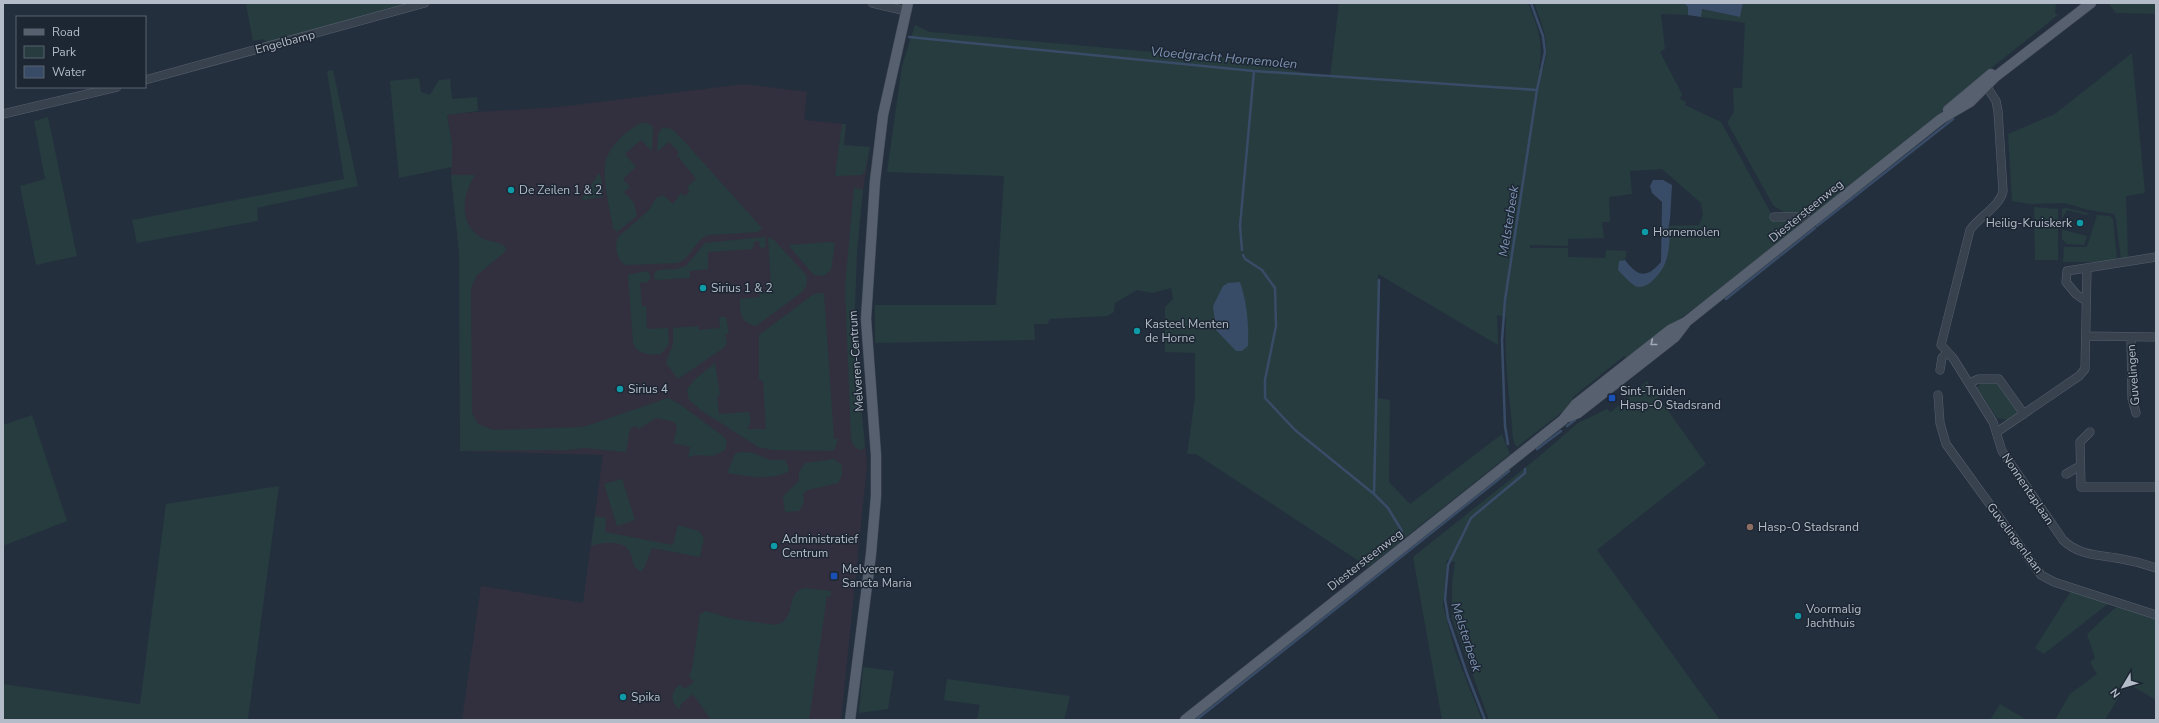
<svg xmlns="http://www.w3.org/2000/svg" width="2159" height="723" font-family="'Nunito Sans',sans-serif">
	<rect width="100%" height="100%" fill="#242f3e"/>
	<!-- medical -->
	<path fill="#32303f" d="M744,84L807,92L804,120L846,124L844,145L870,147L863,190L857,251L854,334L867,465L841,720H462L481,586L583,603L603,455L460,451L459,253L451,175L452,144L447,114L559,107Z"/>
	<!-- green -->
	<path fill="#263c3f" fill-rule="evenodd" d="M249,3H411L267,44L264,39L253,41L246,5Z
		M1339,3H1528C1538,28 1544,42 1539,69H1543C1551,45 1543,26 1534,3H1684L1688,7V15L1661,14L1665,49L1660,52L1682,94L1680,99L1686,102L1685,105L1721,122L1772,215L1803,223L1709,298L1662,331L1628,360L1624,356L1572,398L1575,402L1517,447C1511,439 1513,434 1512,424C1508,388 1504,353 1506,317L1497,315L1498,345L1378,274V398L1390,400L1389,482L1410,504L1502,434L1510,454L1368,567L1196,454H1187L1195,398V353L1165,352V307L1173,299L1171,288L1152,293L1137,290L1115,303L1114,312L1107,316L1050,319L1047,324H1034L1035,340L875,343V305H996L1004,176L887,172L902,66L915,25L930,32L1243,60L1330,78ZM1662,169L1701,203L1703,215L1699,225L1664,226C1672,264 1669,269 1634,285L1622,259L1625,260L1627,251L1606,250L1605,258L1568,257V248H1530V245L1568,246V239L1604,238L1602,222H1610L1609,197L1632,194L1630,171Z
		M1743,3H2056L2055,13L2058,15L1960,93L1961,95L1945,109L1816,213C1803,218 1784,215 1773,205L1728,124V121L1734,112L1733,88H1742L1745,23L1701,17V9L1740,17Z
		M2108,3H2156V14L2116,13Z
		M2132,53L2145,193L2126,196L2128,259L2121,260L2116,219L2114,214L2089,210L2064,203L2030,204L2012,201L2008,134L2055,114Z
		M333,70L358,186L257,208L258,221L137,243L132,220L344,179L327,71Z
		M419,78L421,92L430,95L439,80L450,79L452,99L477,97L478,111L447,115L452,144V167L399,178L390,81Z
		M48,117L77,256L36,265L20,186L45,179L34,121Z
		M642,123H648L653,127L652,151L641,140L625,154L636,167L623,179L630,187L624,192L634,203L637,216L617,232L613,228C610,208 603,186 605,166C606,148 627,129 642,123Z
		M842,124H846L844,145L870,147L865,171L862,175L835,176Z
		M663,127L672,129L683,140L762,228L758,232L708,235C694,241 691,258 678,263L625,265C617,259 614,247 618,237L649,210L656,198L663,195L673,204L681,193L685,196L690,191L687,187L696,179L677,155L679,152L669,142L657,152L658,134Z
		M599,173L602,180L603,197L581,200Z
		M451,175H475C461,196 458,228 486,240C492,242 502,242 506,248L505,252L477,275L471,288L472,413L478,424L493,430L583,427L668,398L681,405L723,436L727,442L725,450L713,456L696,455L688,457L690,447L673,443L677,428L675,422L656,418L639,429L636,426L630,428L626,452L585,448L568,450L460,451L459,253Z
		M854,187L863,190L857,251L854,334L865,447L862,450C854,449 853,445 851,438L845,287Z
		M2034,207L2058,209V260H2035Z
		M2066,208L2088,213L2087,215L2067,210L2062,219L2063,230L2087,236L2084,245L2067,244L2062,239V209Z
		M2097,215L2110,216L2113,219L2117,259L2099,262H2063L2064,247H2087Z
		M765,237L766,247L760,248L759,241L754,242L753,249L708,252V269L690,271V278L655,280L654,274L658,270L677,269L686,266L705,243Z
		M768,237L774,240L806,275C808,283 807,287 801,293L756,326C740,323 740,312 740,299L759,297L760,292L767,291V285H771Z
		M829,242L835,243L831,270L824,276L814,275L788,245Z
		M646,271L649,273L651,279L648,280V282L640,283L642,306H646L647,329L668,328L669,344L661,354C651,355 637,355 633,343L628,275Z
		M818,293H824L834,439H838L835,449L831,451L774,450L758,447L702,411L689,400L687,390L694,380L715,363L720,395L717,397L719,414L749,412L751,422L747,429H766L763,381L759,380V335L811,296Z
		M719,317H726L729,334H725L727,343L725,347L678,379L666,363L673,344V328L698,326L699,330L720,328Z
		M1647,381L1706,464L1597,550L1720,720H1489L1452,618V583L1455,562L1447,560L1443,605L1455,651L1482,720H1442L1413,557L1536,459L1578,423L1607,409L1611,412Z
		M1981,382L1997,383L2018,412L2008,420L1997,418L1977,388Z
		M32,415L67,521L3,546V425Z
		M740,452L753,453L770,460H785L789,468L788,472C769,481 747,476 727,473L735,454Z
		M834,459L842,465V475L838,483L808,490L803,494L804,503L799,511L785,512L783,497L788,491L799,481V472L805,463Z
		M622,479L635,520L617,526L604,484Z
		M279,486L248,719L250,720H3V684L140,704L166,504Z
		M595,516L606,518L605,532L673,545L678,525L699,531L704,538L700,557L652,548L644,568L641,572C629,564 635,559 629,551C622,539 601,543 591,546Z
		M805,588L831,591V597L827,596L809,720H711L693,694L680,705L681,707L679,709C669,701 671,692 680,684L684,689L694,682L689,676L692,669L700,614L706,611L733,619L776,625C799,618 783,593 805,588Z
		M2071,591L2109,603L2044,654L2035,648Z
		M2116,607L2156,617V700L2127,683L2105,720H2055L2070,694L2097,674L2090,662L2095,658L2087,634Z
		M863,667L894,671L888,709L859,713Z
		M947,679L1070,696L1064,720H977L980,705L944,700Z
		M2000,704L2027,720H1990Z"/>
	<!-- water -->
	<path fill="#394c67" d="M1684,3H1743L1740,17L1702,9L1701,17L1688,15V7Z
		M1653,180H1663L1672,185L1670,219L1667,235L1670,236C1669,244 1669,253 1666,261C1663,271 1647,292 1635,286C1629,282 1623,275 1618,270L1619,261L1625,260C1638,277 1646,279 1661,262L1662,202L1652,193L1650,186Z
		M1240,282C1247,303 1249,323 1248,346L1242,351H1236L1216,330L1213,306L1223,286L1228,283Z"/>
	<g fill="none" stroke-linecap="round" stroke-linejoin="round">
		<!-- stream -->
		<path stroke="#394c67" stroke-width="2.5" d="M909,37L1254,71L1537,90
			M1817,226L1953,119
			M1242,250L1240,226L1254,71
			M1243,255L1245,259L1262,270L1275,288L1276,326L1265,380V398L1295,430L1374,494L1388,508L1402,531
			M1726,299L1815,228
			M1567,426L1575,420
			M1508,444L1505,426L1502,340L1505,300L1537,90L1545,52L1543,36L1531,3
			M1537,449L1561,431
			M1374,494L1379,280
			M1196,720L1509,471
			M1485,720L1467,674L1448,618L1445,599L1448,565L1471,518L1525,473V469"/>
		<!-- minor casing -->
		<g stroke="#565f6c" stroke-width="9">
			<path id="minor" d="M872,3L906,11
				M145,80L425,3
				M1983,81L1996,101L1998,111L2003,191C2000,206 1979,217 1970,230L1941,345L1953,358L1993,422L2002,451L2063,540C2079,556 2101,555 2122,559C2134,561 2145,564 2156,568
				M3,114L117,87
				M1774,217C1787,217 1801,214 1812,222
				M2086,301L2076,294L2066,282L2067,271L2156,257
				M2086,336L2153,337
				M2131,337L2132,398L2136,413
				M1940,370L1942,358L1947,353
				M1970,383L1978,379H1999L2024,414
				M1938,395L1940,423L1946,444L2041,575L2054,582L2156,615
				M1997,432L2079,376L2085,369L2087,269
				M2090,432L2080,442L2081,487H2156
				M2066,474L2080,466"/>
		</g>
		<!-- major casing -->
		<g stroke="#414a57" stroke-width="11">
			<path id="major" d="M1948,110L1991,74
				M1568,417L1578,413L1675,337L1685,324
				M850,720L871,554L876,496V455L866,319L875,181L883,115L908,3
				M1185,720L1563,420L1576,404L1670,330L1686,322L1941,119L1970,102L1995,77L2091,3"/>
		</g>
		<!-- minor -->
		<use href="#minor" stroke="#38414e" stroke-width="8"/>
		<!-- major -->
		<use href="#major" stroke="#56606e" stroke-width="10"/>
	</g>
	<!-- one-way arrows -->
	<defs><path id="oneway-chevron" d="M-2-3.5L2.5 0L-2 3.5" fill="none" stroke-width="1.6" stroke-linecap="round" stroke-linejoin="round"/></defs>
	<use stroke="#a1aab7" href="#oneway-chevron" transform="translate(1653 343) rotate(141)"/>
	<!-- markers -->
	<g fill="#0f9aa8" stroke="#1d2633" stroke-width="1.5">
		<circle cx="511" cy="190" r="4"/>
		<circle cx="2080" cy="223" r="4"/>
		<circle cx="1645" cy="232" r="4"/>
		<circle cx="703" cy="288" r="4"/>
		<circle cx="1137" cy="331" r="4"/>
		<circle cx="620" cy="389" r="4"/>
		<circle cx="774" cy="546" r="4"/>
		<circle cx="1798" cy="616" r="4"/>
		<circle cx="623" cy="697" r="4"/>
	</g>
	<g fill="#1a4fb4" stroke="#1d2633" stroke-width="1.5">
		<rect x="1608" y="394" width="8" height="8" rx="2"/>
		<rect x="830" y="572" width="8" height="8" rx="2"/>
	</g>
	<circle fill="#8d6e63" stroke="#1d2633" stroke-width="1.5" cx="1750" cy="527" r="4"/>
	<g text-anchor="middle" stroke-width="3" stroke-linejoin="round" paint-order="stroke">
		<!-- street labels -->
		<g font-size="12" fill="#b4bcc9" stroke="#1d2633">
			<text transform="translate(285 42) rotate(-15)" y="4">Engelbamp</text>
			<text transform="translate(1806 211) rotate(-39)" y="4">Diestersteenweg</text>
			<text transform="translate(856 361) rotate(-94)" y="4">Melveren-Centrum</text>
			<text transform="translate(2133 375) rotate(-94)" y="4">Guvelingen</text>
			<text transform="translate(2028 489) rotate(56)" y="4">Nonnentaplaan</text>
			<text transform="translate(2015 538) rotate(53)" y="4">Guvelingenlaan</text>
			<text transform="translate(1365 560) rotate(-38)" y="4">Diestersteenweg</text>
		</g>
		<!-- poi labels -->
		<g font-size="12" fill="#b4bcc9" stroke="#1d2633" text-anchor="start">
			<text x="519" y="194">De Zeilen 1 &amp; 2</text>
			<text x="2072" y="227" text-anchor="end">Heilig-Kruiskerk</text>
			<text x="1653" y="236">Hornemolen</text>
			<text x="711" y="292">Sirius 1 &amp; 2</text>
			<text x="1145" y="328">Kasteel Menten<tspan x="1145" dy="14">de Horne</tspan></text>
			<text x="628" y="393">Sirius 4</text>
			<text x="1620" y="395">Sint-Truiden<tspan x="1620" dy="14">Hasp-O Stadsrand</tspan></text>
			<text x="1758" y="531">Hasp-O Stadsrand</text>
			<text x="782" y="543">Administratief<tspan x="782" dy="14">Centrum</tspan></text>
			<text x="842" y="573">Melveren<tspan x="842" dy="14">Sancta Maria</tspan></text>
			<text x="1806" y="613">Voormalig<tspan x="1806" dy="14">Jachthuis</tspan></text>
			<text x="631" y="701">Spika</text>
		</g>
		<!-- water labels -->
		<g font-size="13" font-style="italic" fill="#7c92b1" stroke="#1d2633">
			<text transform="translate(1224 57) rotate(5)" y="5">Vloedgracht Hornemolen</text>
			<text transform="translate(1508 221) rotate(-81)" y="5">Melsterbeek</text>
			<text transform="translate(1467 637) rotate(72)" y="5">Melsterbeek</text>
		</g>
	</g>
	<!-- border -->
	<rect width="2159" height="723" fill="none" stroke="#b4bcc9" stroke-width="8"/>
	<!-- legend -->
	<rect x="16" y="16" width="130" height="72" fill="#1d2633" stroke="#59626f"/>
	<rect x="24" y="29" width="20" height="6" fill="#56606e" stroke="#59626f"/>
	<text x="52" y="36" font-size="12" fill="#b4bcc9">Road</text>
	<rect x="24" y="46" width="20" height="12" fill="#263c3f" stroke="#59626f"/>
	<text x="52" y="56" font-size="12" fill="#b4bcc9">Park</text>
	<rect x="24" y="66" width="20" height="12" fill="#394c67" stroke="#59626f"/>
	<text x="52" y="76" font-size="12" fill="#b4bcc9">Water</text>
	<!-- north arrow -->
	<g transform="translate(2123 687) rotate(232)" stroke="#1d2633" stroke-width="3" paint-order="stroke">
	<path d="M0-3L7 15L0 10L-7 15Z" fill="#b4bcc9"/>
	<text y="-6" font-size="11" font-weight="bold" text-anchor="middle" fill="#b4bcc9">N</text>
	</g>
</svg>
